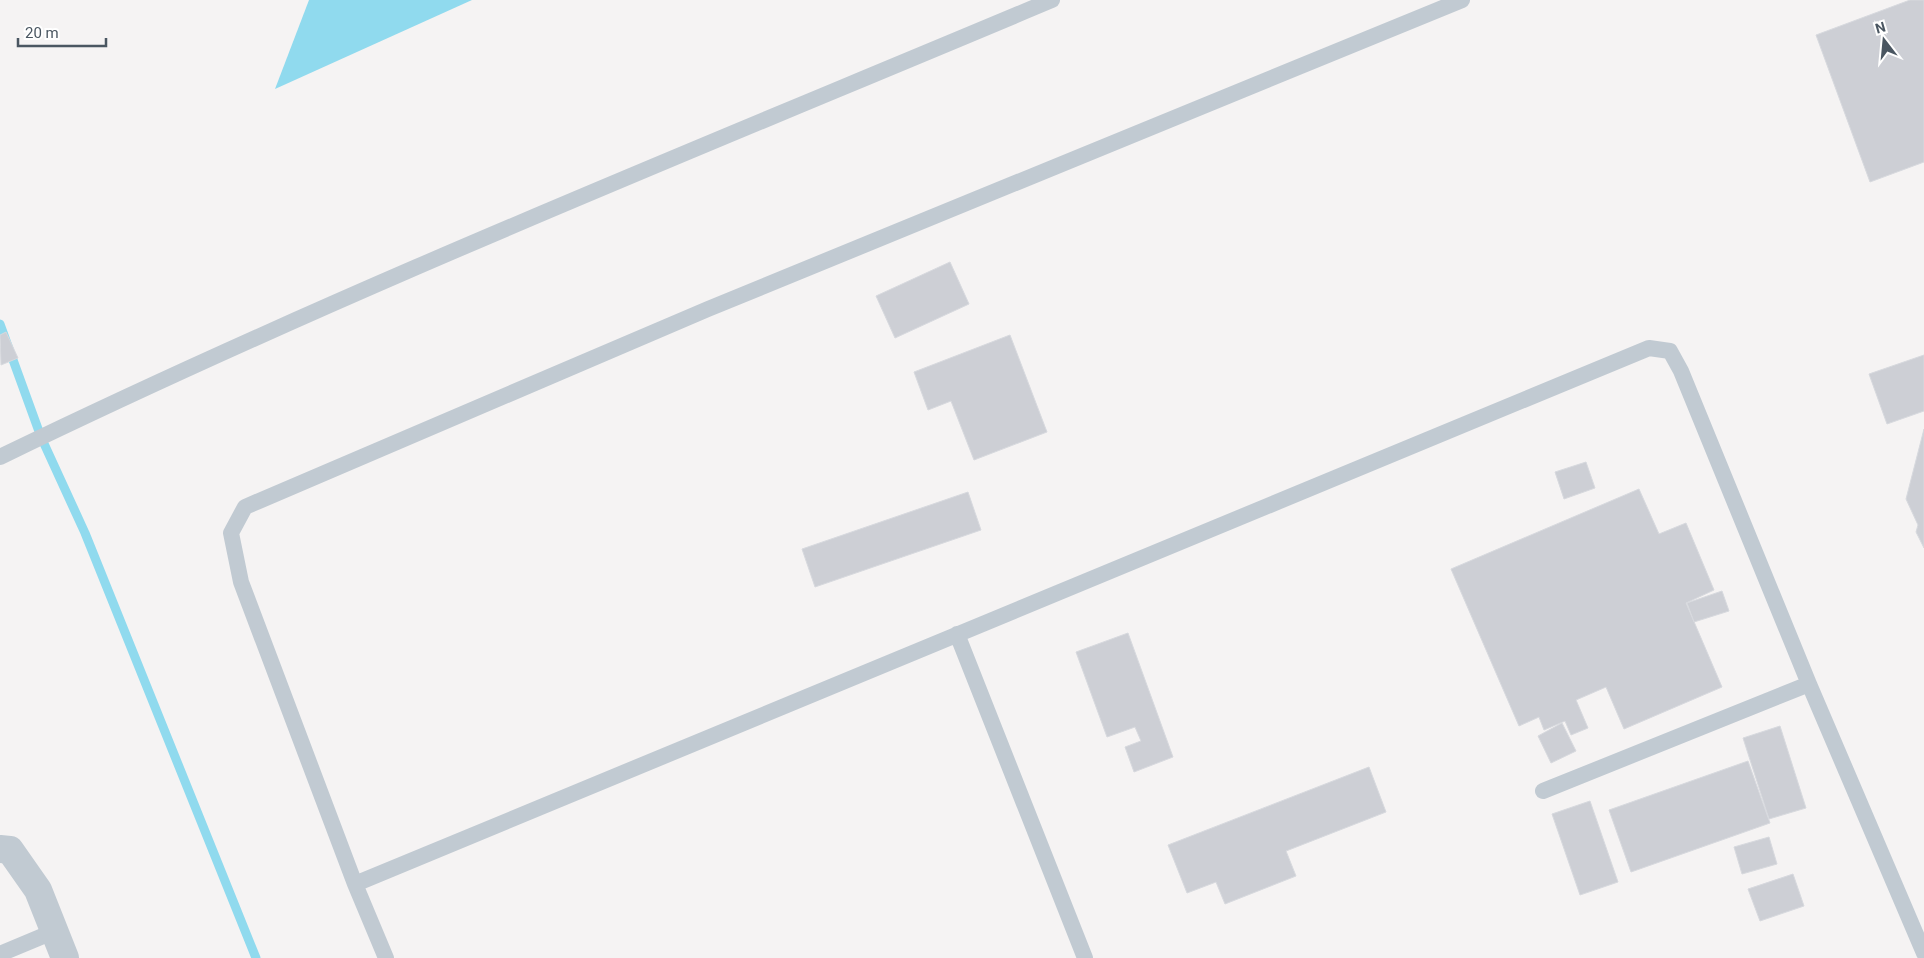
<svg xmlns="http://www.w3.org/2000/svg" width="1924" height="958" font-family="Roboto,sans-serif">
	<rect width="100%" height="100%" fill="#f5f3f3"/>
	<!-- water -->
	<path fill="#90daee" d="M309,0H472L275,89Z"/>
	<g fill="none" stroke-linecap="round" stroke-linejoin="round">
		<!-- stream -->
		<path stroke="#90daee" stroke-width="9" d="M0,324L41,437L85,533L256,958"/>
	</g>
	<!-- building -->
	<path fill="#cdcfd5" stroke="#d7d9de" d="M1910,0H1924V162L1870,182L1816,35Z
		M950,262L969,304L895,338L876,296Z
		M6,332L18,358L1,365L0,335Z
		M1010,335L1047,432L974,460L951,401L928,410L914,372Z
		M1924,355V411L1887,424L1869,374Z
		M1924,429V548L1916,532L1918,525L1906,499Z
		M1586,462L1595,488L1564,499L1555,472Z
		M1639,489L1659,534L1686,523L1714,590L1686,603L1722,687L1624,729L1606,687L1576,700L1588,728L1571,735L1565,721L1544,730L1539,717L1519,726L1451,569Z
		M968,492L981,530L815,587L802,549Z
		M1722,591L1729,611L1694,622L1687,603Z
		M1128,633L1173,757L1134,772L1125,747L1141,741L1135,727L1107,737L1076,652Z
		M1562,723L1576,751L1551,763L1538,736Z
		M1780,726L1806,808L1769,819L1743,738Z
		M1748,761L1770,823L1631,872L1609,810Z
		M1369,767L1386,812L1286,851L1296,876L1225,904L1216,882L1187,893L1168,845Z
		M1590,801L1618,882L1580,895L1552,814Z
		M1769,837L1777,864L1742,874L1734,847Z
		M1793,874L1804,906L1760,921L1748,889Z"/>
	<g fill="none" stroke-linecap="round" stroke-linejoin="round">
		<!-- service -->
		<path stroke="#c1cad2" stroke-width="16" d="M0,457C344,290 700,148 1052,0
			M957,634L1085,958
			M1543,791L1809,684
			M355,884L1649,348L1670,351L1681,371L1809,684L1924,953
			M0,954L55,931
			M386,958L355,884L241,582L231,533L245,507L708,309L1462,0"/>
		<!-- minor -->
		<path stroke="#c1cad2" stroke-width="28" d="M0,849L10,850L38,890L65,958"/>
	</g>
	<!-- north arrow -->
	<g transform="translate(1884 40) rotate(344)" stroke="#ffffff" stroke-width="4" paint-order="stroke">
	<path d="M0-4L9 19L0 12L-9 19Z" fill="#4a5661"/>
	<text y="-8" font-size="14" font-weight="bold" text-anchor="middle" fill="#4a5661">N</text>
	</g>
	<!-- scale -->
	<path d="M18 38v8h88v-8" fill="none" stroke="#4a5661" stroke-width="2.5"/>
	<text x="25" y="38" font-size="15" fill="#4a5661" stroke="#ffffff" stroke-width="4" paint-order="stroke">20 m</text>
</svg>
